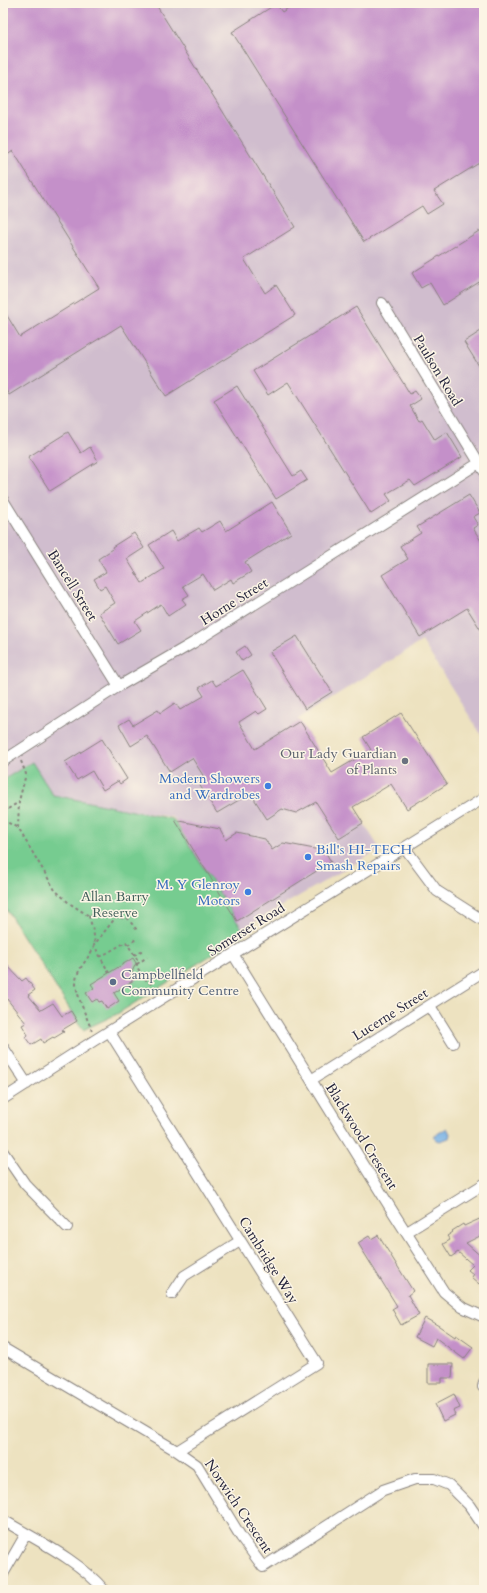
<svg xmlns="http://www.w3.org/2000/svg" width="487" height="1593" font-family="Cardo,serif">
	<rect width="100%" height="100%" fill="#fcf5e5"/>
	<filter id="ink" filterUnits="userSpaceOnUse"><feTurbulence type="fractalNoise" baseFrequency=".025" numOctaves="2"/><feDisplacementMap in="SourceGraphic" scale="8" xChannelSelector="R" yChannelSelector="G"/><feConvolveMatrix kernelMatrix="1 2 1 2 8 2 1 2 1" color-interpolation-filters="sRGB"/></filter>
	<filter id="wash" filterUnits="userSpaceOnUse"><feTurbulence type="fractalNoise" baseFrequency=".012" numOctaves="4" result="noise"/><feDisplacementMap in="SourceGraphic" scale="16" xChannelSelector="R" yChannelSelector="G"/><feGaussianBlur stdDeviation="0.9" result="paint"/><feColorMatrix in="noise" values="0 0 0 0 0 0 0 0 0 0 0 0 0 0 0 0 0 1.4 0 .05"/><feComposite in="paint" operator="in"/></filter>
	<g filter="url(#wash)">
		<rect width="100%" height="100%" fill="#ede2c0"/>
		<!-- industrial -->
		<path fill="#d0bdce" d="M3,3H484V739L422,641L298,719L380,849L242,929L173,817L50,799L31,762L3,780Z"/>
		<!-- green -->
		<path fill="#76cc90" stroke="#4c7766" d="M32,762L53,795L173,819L245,934L117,1014L83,1030L3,904V780Z"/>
		<!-- water -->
		<path fill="#73afe5" stroke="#4a6890" d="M447,1128L450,1134L449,1138L440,1141L437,1140L434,1136Z"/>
		<g id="blocks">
			<!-- building -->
			<path fill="#c490c9" d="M3,3H105L107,6L112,3H155L295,227L244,259L265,293L276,285L295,315L166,396L121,325L9,395L3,385V309L20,337L99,288L13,151L3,158Z
				M296,3H484V160L434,191L443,204L427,214L422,206L364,242L232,32L276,4L282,12Z
				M479,231L484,240V279L443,305L430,283L421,288L412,273Z
				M356,307L410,394L415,391L421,399L410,406L419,421L422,419L435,440L447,432L462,457L415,486L410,480L386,494L391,501L371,514L288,382L268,395L253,371Z
				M484,329V374L464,342Z
				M237,386L293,476L301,471L307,480L276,499L214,400Z
				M68,432L81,453L90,447L98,461L50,491L28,457Z
				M469,495L480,513L473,517L478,525L473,528L484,546V635L467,608L420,637L382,575L408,559L400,546L421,533L417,527Z
				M272,502L291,533L245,562L251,572L233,583L231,579L213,590L203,574L183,586L189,595L182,599L186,604L168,616L161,604L135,621L141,630L118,644L99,613L115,603L105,586L100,589L94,579L106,572L98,559L113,549L112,547L134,533L144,548L127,559L142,583L164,569L149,545L171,531L177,541L199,528L202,532L220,521L226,531Z
				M297,636L332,692L305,709L270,652Z
				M245,646L251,655L242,661L236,652Z
				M243,670L267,709L259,714L256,711L239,722L255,749L300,721L332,773L371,750L363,737L401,713L447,784L407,809L391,784L353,807L363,823L339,838L316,802L296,813L282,809L267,819L251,794H249L217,813L199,784L206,780L192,758L170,772L147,736L131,746L119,725L129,719L133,725L158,710L160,713L175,703L180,710L204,696L199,688L212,680L216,686Z
				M102,739L127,779L120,784L118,781L103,790L92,771L77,780L65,762Z
				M175,820L220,829L226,840L237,833L265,839L272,850L283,843L325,851L331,862L237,921Z
				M133,958L136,963L132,972L137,978L114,993L119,1001L107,1009L102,1001L99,1002L97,999L92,1002L86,993L94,988L91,984Z
				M3,961L22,981L26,978L35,990L28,995L41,1010L53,1003L62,1016L71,1011L77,1021L62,1030L64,1032L54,1038L53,1037L43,1043L41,1039L31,1045L25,1037L28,1035L22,1025L26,1023L3,994Z
				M484,1217V1234L466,1243L484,1259V1278L479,1284L471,1277L473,1274L468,1270L473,1265L458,1252L451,1257L443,1244L450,1240L447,1236L453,1232L452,1231L463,1224L464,1226Z
				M378,1235L413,1291L408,1295L419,1315L401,1325L392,1309L397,1306L358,1243L369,1236L371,1239Z
				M425,1318L439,1326L455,1337L456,1335L473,1347L464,1359L436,1338L432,1346L415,1337Z
				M428,1364H453L452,1378H442V1383H428Z
				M454,1394L460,1408L453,1411L455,1415L443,1421L435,1404Z"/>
		</g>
	</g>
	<g filter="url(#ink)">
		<use href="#blocks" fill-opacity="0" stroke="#88827e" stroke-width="1"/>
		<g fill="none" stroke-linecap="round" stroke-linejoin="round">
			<!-- minor casing -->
			<g stroke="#88827e" stroke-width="12">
				<path id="minor" d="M382,303L484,471
					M3,500L119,686
					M3,761L119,686L193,643L479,463
					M405,848L437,891L484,921
					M233,954L393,1212L444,1292L462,1307L484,1317
					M430,1006L453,1043
					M109,1031L317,1363L177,1451
					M3,1047L27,1084
					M311,1080L484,971
					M3,1099L95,1040L484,798
					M3,1152L25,1184L67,1227
					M407,1232L484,1184
					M172,1294L184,1276L240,1241
					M3,1348L177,1451L197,1465L241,1537L263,1567L383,1490L415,1479H434L449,1485L469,1505L484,1527
					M483,1387L484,1382
					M3,1520C36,1540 79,1560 104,1590
					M3,1574L26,1534"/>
			</g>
			<!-- path -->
			<path stroke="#88827e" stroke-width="2" stroke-dasharray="3 3" stroke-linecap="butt" d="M21,761L26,774L19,801L18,828L55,890L69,903L89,916L97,914L128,919L137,930
				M3,812L19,802
				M3,820L18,828
				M89,916C91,924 96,937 94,946C90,958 77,968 76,981C75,993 88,1020 92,1031
				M128,945L136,939
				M134,955L143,950
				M100,957L126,942L137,959V967L144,978L158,990
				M137,964L147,957
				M109,973L94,945L116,917"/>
			<!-- minor -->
			<use href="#minor" stroke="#fff" stroke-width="10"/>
		</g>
	</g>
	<!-- markers -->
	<circle fill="#6b7280" stroke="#fcf5e5" stroke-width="1.5" cx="405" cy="761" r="4"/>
	<g fill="#3f7fe0" stroke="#fcf5e5" stroke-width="1.5">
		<circle cx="268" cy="786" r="4"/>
		<circle cx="308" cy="857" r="4"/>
		<circle cx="248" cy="892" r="4"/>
	</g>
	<circle fill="#5c6f8a" stroke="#fcf5e5" stroke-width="1.5" cx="113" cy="982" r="4"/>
	<g text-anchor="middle" stroke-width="3" stroke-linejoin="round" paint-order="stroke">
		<!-- street labels -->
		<g font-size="14" fill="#22223b" stroke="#fcf5e5">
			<text transform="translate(438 370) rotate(59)" y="5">Paulson Road</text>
			<text transform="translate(73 585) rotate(58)" y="5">Bancell Street</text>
			<text transform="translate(234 601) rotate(-32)" y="5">Horne Street</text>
			<text transform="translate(246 929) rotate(-32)" y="5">Somerset Road</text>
			<text transform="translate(390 1014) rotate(-32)" y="5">Lucerne Street</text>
			<text transform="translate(362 1136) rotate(58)" y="5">Blackwood Crescent</text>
			<text transform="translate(269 1260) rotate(58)" y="5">Cambridge Way</text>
			<text transform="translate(239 1506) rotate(56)" y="5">Norwich Crescent</text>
		</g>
		<!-- worship labels -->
		<g font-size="14" fill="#5b616d" stroke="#fcf5e5" text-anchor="end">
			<text x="397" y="758">Our Lady Guardian<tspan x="397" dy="16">of Plants</tspan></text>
		</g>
		<!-- shop labels -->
		<g font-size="14" fill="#366cbe" stroke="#fcf5e5" text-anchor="end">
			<text x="260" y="783">Modern Showers<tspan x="260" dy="16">and Wardrobes</tspan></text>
			<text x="316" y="854" text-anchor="start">Bill's HI-TECH<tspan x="316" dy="16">Smash Repairs</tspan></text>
			<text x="240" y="889">M. Y Glenroy<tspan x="240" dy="16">Motors</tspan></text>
		</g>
		<!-- park labels -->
		<g font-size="14" fill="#3f5e59" stroke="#fcf5e5">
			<text x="115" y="901">Allan Barry<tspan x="115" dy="16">Reserve</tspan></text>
		</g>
		<!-- service labels -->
		<g font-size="14" fill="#4e5e75" stroke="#fcf5e5" text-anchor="start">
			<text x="121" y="979">Campbellfield<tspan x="121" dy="16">Community Centre</tspan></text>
		</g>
	</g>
	<!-- margin -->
	<rect width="487" height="1593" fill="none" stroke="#fcf5e5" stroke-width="16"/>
</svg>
